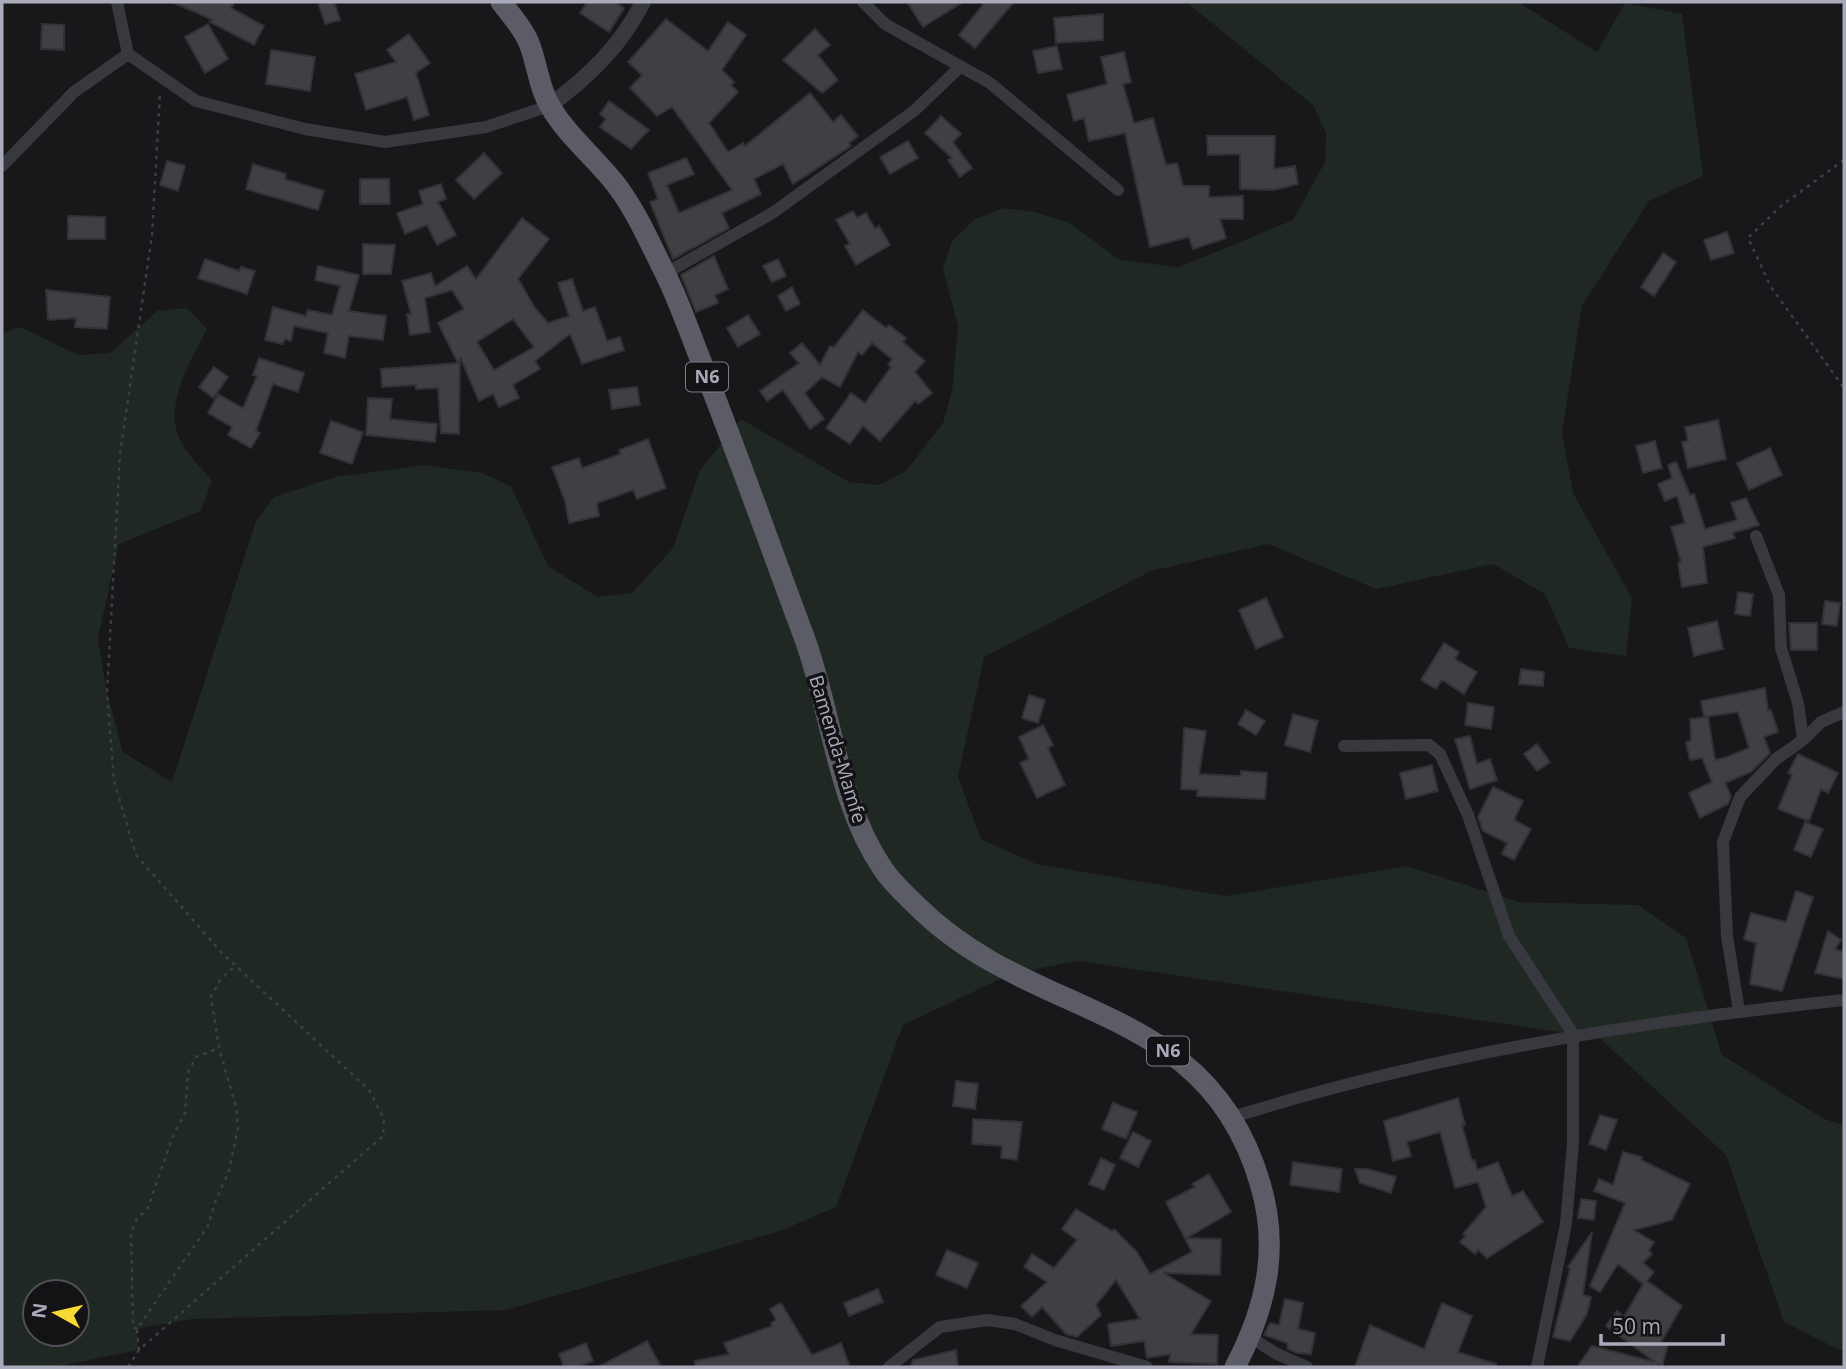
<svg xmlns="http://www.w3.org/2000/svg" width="1846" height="1369" font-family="'Open Sans',sans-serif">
	<rect width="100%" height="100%" fill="#181719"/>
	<!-- green -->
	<path fill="#1f2822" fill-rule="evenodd" d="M1186,2H1518L1597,52L1625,3L1682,14L1703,176L1649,201L1582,306L1562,432L1573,493L1632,598L1626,656L1569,648L1545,594L1493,564L1376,589L1268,544L1151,571L984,657L958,777L981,839L1036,864L1225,896L1407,866L1519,902L1638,905L1686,938L1722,1055L1824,1119L1844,1125V1350H1839L1784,1322L1726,1155L1592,1031L1573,1034L1078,961L1011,974L903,1025L836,1207L780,1231L506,1310L192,1319L137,1329L139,1350L55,1367L2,1366V333L21,327L78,355L110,353L157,311L187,308L207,329C191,360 162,406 181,442C188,456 203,469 212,481L201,511L119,544L98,638L107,693L123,752L172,782L256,521L274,497L335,477L425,465L482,473L511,486L548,566L598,597L632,593L673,548L700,470L741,419L849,482L879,485L906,471L943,423L952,391L958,327L943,269L952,241L975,219L1004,208L1034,212L1068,222L1120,260L1179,267L1293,220L1325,162L1326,133L1313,105ZM35,1292H77V1334H35Z"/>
	<!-- building -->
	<path fill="#3f3f44" stroke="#323135" stroke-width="2" fill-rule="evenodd" d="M172,2H235L231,8L264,26L254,45L210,22L213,20Z
		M318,2H334L340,20L325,24Z
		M587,2H614L624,8L609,32L580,13Z
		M907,2H963L923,27Z
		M985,2H1014L975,48L959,35Z
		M1103,14V40L1056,43L1054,18Z
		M666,19L708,51L728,22L746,35L722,70L734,82L731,85L738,92L709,123L728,152L743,143L745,146L810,93L833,122L841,115L858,136L849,143L851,146L793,184L783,164L754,179L761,194L722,213L729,228L673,259L650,202L658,199L648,173L686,158L694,174L667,185L679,213L732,190L672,107L657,116L630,88L642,75L628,62Z
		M42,24L64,25V50L41,49Z
		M208,24L228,59L205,73L185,37Z
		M815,29L830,45L818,55L838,80L822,93L783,60Z
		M409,34L430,63L416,73L429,115L414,120L407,97L366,110L355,74L396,62L387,50Z
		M1057,46L1062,69L1038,73L1033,51Z
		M271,50L315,57L310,91L266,84Z
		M1124,52L1131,82L1123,84L1134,123L1153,118L1166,165L1177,163L1183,186H1209V197L1243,196V219H1220L1226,238L1193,249L1189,237L1150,247L1125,133L1089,141L1084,118L1074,121L1067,95L1107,84L1101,57Z
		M609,101L649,130L631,149L600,127L606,119L600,114Z
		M941,116L961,134L953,142L972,168L960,177L948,160L952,158L925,133Z
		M1207,136H1275L1274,169L1295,166L1298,184L1274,190L1240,189V154L1208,155Z
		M908,141L918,158L890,174L880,157Z
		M484,153L502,173L474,199L456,180Z
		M167,161L185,166L178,191L160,185Z
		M253,164L286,174L285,179L324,191L318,210L246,189Z
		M360,179H389L390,204H360Z
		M441,184L446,199L438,202L456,235L437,245L427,225L405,234L397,213L423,204L419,191Z
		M853,211L857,218L866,213L875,229L879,226L890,245L856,265L845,246L850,244L836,220Z
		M68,216L105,217V239H68Z
		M522,218L549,239L518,279L535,308L548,323L569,316L558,283L572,279L583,311L595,307L607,341L620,337L624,350L582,364L570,334L535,361L540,369L513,385L519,398L499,407L493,394L479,401L460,357L459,434L441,433L438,388L416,389V385L382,387L381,369L458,363L438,323L464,309L452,290L425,298L430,332L410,335L407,314H411L402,281L431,273L435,286L467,266L476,279ZM513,319L534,347L494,370L477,342Z
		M1727,232L1734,253L1711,260L1704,240Z
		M363,244L395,245L391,274H363Z
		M1663,253L1676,262L1654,296L1641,287Z
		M714,256L728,289L715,295L718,303L696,312L681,275Z
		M205,259L239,271L241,267L255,271L247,294L198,278Z
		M778,259L786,276L772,282L763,266Z
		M318,266L359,275L349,311L386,316L383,340L349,336L345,358L324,353L328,333L294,326L291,341L285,339L283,344L265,340L273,307L306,316L308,310L332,315L340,286L315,280Z
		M792,287L800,304L786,311L778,296Z
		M46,290L110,297L107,329L75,327L76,318L48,320Z
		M863,310L886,328L889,325L906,338L903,342L925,361L915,372L932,393L918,404L915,401L880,441L863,426L850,444L826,428L851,393L865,403L891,367L888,365L892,359L872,343L862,355L858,352L840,387L822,377L805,393L824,419L810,429L783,390L767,401L760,391L799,363L790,353L802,343L820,365L830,346L834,347Z
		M748,315L760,334L738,347L727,328Z
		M259,358L304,373L298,392L273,384L256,431L260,433L251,448L228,435L232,427L208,413L218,394L243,408L257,376L253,375Z
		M214,367L228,377L213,398L199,387Z
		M637,387L640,405L612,409L609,390Z
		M368,398L392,399L390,419L437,424L435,442L366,435Z
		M1718,420L1726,459L1688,468L1682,442L1688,441L1685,427Z
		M331,421L363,432L352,464L320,453Z
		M648,439L666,488L637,499L633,490L597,503L599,516L569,523L565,501L552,467L579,458L582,468L621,454L619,450Z
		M1655,441L1662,468L1643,473L1636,446Z
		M1770,448L1782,475L1749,490L1737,463Z
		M1676,462L1690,495L1694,494L1705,529L1737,520L1731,503L1746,498L1759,525L1733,533L1735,538L1703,547L1707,583L1682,587L1678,563L1681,562L1671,527L1685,523L1677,496L1665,501L1658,484L1672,478L1668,465Z
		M1738,592L1753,594L1750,616L1735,614Z
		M1266,598L1283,637L1256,649L1239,610Z
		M1825,601L1840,603L1837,626L1822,624Z
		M1717,621L1723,649L1694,656L1688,628Z
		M1789,623H1817V650H1791Z
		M1444,643L1459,652L1455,659L1477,672L1464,694L1442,680L1436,689L1421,680Z
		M1521,669L1544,672L1543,686L1519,684Z
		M1765,688L1768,711L1771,710L1778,732L1764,737L1770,753L1751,772L1725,783L1731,796L1728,804L1700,818L1689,793L1712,782L1702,758L1690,760L1686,742L1691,741L1690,719L1708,717L1715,760L1727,757L1749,748L1738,712L1704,717L1701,701Z
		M1029,695L1045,700L1038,723L1022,718Z
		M1468,703L1494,707L1491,729L1465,725Z
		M1246,710L1265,721L1256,735L1238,724Z
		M1293,714L1318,721L1310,752L1285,745Z
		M1043,725L1053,745L1048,748L1065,785L1037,798L1020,763L1029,759L1019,737Z
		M1184,728L1206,731L1199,774L1241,776V771L1267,773L1265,799L1197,796L1198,790L1181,789Z
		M1470,736L1477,764L1490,759L1497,780L1470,789L1455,739Z
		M1537,744L1550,762L1537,771L1524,754Z
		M1798,754L1838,773L1828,793L1821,789L1809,821L1778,809L1792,775L1788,773Z
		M1432,765L1438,791L1406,799L1400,773Z
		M1493,787L1523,801L1514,820L1531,829L1514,860L1502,854L1507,843L1483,831L1478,817Z
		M1805,822L1823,829L1811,857L1794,850Z
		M1796,891L1813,897L1782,991L1750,984L1756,943L1744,939L1751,913L1786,922Z
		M1828,931L1841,940L1835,949L1844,952V979L1815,973Z
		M956,1081L978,1084L975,1109L953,1106Z
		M1458,1098L1465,1125H1462L1472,1161L1475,1160L1477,1170L1498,1162L1512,1196L1523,1191L1543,1222L1487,1258L1478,1250L1475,1254L1460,1242L1466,1236L1463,1234L1486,1207L1478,1182L1455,1188L1440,1132L1407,1142L1411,1156L1393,1161L1384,1121Z
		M1113,1103L1137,1112L1126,1139L1102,1129Z
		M1600,1115L1617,1120L1606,1150L1589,1144Z
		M973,1119L1022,1122L1017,1160L1001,1158L1002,1146L972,1144Z
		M1133,1132L1151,1141L1138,1167L1120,1158Z
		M1623,1152L1642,1157L1641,1160L1690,1184L1672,1220L1634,1230L1654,1242L1649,1250L1652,1254L1643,1263L1654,1272L1647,1281L1682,1306L1661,1342L1668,1344L1662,1367L1658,1364L1657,1367H1577L1592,1346L1655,1362L1606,1326L1617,1311L1624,1317L1643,1284L1618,1264L1600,1292L1590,1286L1625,1203L1594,1191L1599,1179L1613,1185Z
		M1101,1158L1115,1165L1104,1190L1089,1184Z
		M1293,1162L1342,1169L1339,1192L1290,1185Z
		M1355,1169H1368L1396,1177L1391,1193L1360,1183Z
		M1209,1174L1231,1212L1187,1238L1221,1239L1220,1275L1163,1273L1211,1301L1191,1334L1218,1335L1217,1364L1169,1362L1170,1354L1147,1358L1144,1341L1111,1346L1108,1324L1140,1319L1116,1280L1096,1305L1101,1315L1077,1337L1066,1334L1042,1307L1032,1317L1021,1306L1047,1282L1024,1267L1032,1254L1054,1268L1077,1240L1062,1229L1076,1209L1112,1231L1114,1229L1137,1252L1150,1274L1192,1252L1166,1202L1195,1187L1192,1184Z
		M1581,1199L1596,1201L1594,1220L1578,1218Z
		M1592,1232L1583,1295L1591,1297L1587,1314L1570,1341L1553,1337L1570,1269L1568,1267Z
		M947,1250L978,1263L967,1288L936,1275Z
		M878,1289L883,1302L849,1316L844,1303Z
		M1285,1299L1303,1303L1298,1329L1315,1333L1311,1354L1297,1353L1288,1349L1287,1343L1264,1335L1270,1323L1279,1325Z
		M781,1303L812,1355L841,1343L850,1367H695V1361L729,1354L724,1343L772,1326L771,1323L776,1320L770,1309Z
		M1442,1303L1472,1316L1458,1352L1496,1364V1367H1355L1370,1325L1424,1349Z
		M647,1341L661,1367H598Z
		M586,1343L593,1361L577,1367H564L559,1354Z
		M956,1350L958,1367H910L913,1360Z"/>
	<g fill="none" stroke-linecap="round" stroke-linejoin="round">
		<!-- path -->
		<path stroke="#3e3f46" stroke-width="2.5" stroke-dasharray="3.5 5" stroke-linecap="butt" d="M1844,160L1781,206L1748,238L1771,287L1844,388
			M137,1329L133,1327L131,1233L137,1219L147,1210L174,1133L185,1114L188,1072L196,1057L219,1048
			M139,1350L137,1329L208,1226L215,1202L229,1171L238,1128L236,1107L219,1048L211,997L220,980L235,966
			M128,1367L139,1350L383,1136L384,1119L369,1090L222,953L136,855L114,781L107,693L120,454L152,235L160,93"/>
		<!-- minor -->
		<path stroke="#38383f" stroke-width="12" d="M117,2L128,54
			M863,2L885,24L990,83L1118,190
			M2,166L74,92L128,54L196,101L305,129L385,142L486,127L549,106
			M666,273L771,214L914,111L960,67
			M1756,536L1779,595L1781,648L1798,703L1803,740
			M1344,746L1429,745L1440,754L1468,815L1509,936L1573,1034V1143L1566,1224L1537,1367
			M1739,1011L1727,936L1723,842L1740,797L1776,759L1803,740L1821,722L1844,712
			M1233,1117C1434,1054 1636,1022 1844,1000
			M1252,1338L1275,1353L1307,1367
			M889,1367L940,1327L987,1320L1015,1324L1055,1340L1147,1367"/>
		<!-- tertiary -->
		<path stroke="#38383f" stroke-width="16" d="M549,106C588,77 621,46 643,2"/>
		<!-- trunk -->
		<path stroke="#5c5c67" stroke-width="21" d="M501,2C511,15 523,28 529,43C537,63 539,88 550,106C566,134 594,157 614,182C634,207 649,241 663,269C678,298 689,331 701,361C737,452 769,543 803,634C832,710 836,800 883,869C892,883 905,894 917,906C1034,1023 1206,999 1260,1183C1280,1249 1266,1308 1235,1367"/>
	</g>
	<g text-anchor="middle" stroke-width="7" stroke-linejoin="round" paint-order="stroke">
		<!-- shield labels -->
		<g fill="#131214" stroke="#7c7d88" stroke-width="2">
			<rect x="686" y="362.5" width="42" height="29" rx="5"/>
			<rect x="1147" y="1036.5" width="42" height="29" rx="5"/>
		</g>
		<g font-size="18" font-weight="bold" fill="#a9abba">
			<text x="707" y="383">N6</text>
			<text x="1168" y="1057">N6</text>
		</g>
		<!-- street labels -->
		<g font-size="19" fill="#a9abba" stroke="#131214">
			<text transform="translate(838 749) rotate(73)" y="7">Bamenda-Mamfe</text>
		</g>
	</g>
	<!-- border -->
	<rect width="1846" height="1369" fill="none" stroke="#a9abba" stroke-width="7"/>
	<!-- north arrow -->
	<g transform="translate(56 1313) rotate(278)"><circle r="33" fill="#131214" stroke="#4f4f56" stroke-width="2"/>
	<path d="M0-5L12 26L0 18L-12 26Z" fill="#f6da33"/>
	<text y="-10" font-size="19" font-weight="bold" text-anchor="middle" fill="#a9abba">N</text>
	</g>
	<!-- scale -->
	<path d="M1601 1334v10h122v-10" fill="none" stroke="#a9abba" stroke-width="3.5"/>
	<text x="1612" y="1334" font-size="21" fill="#a9abba" stroke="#131214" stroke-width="5" paint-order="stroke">50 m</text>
</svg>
